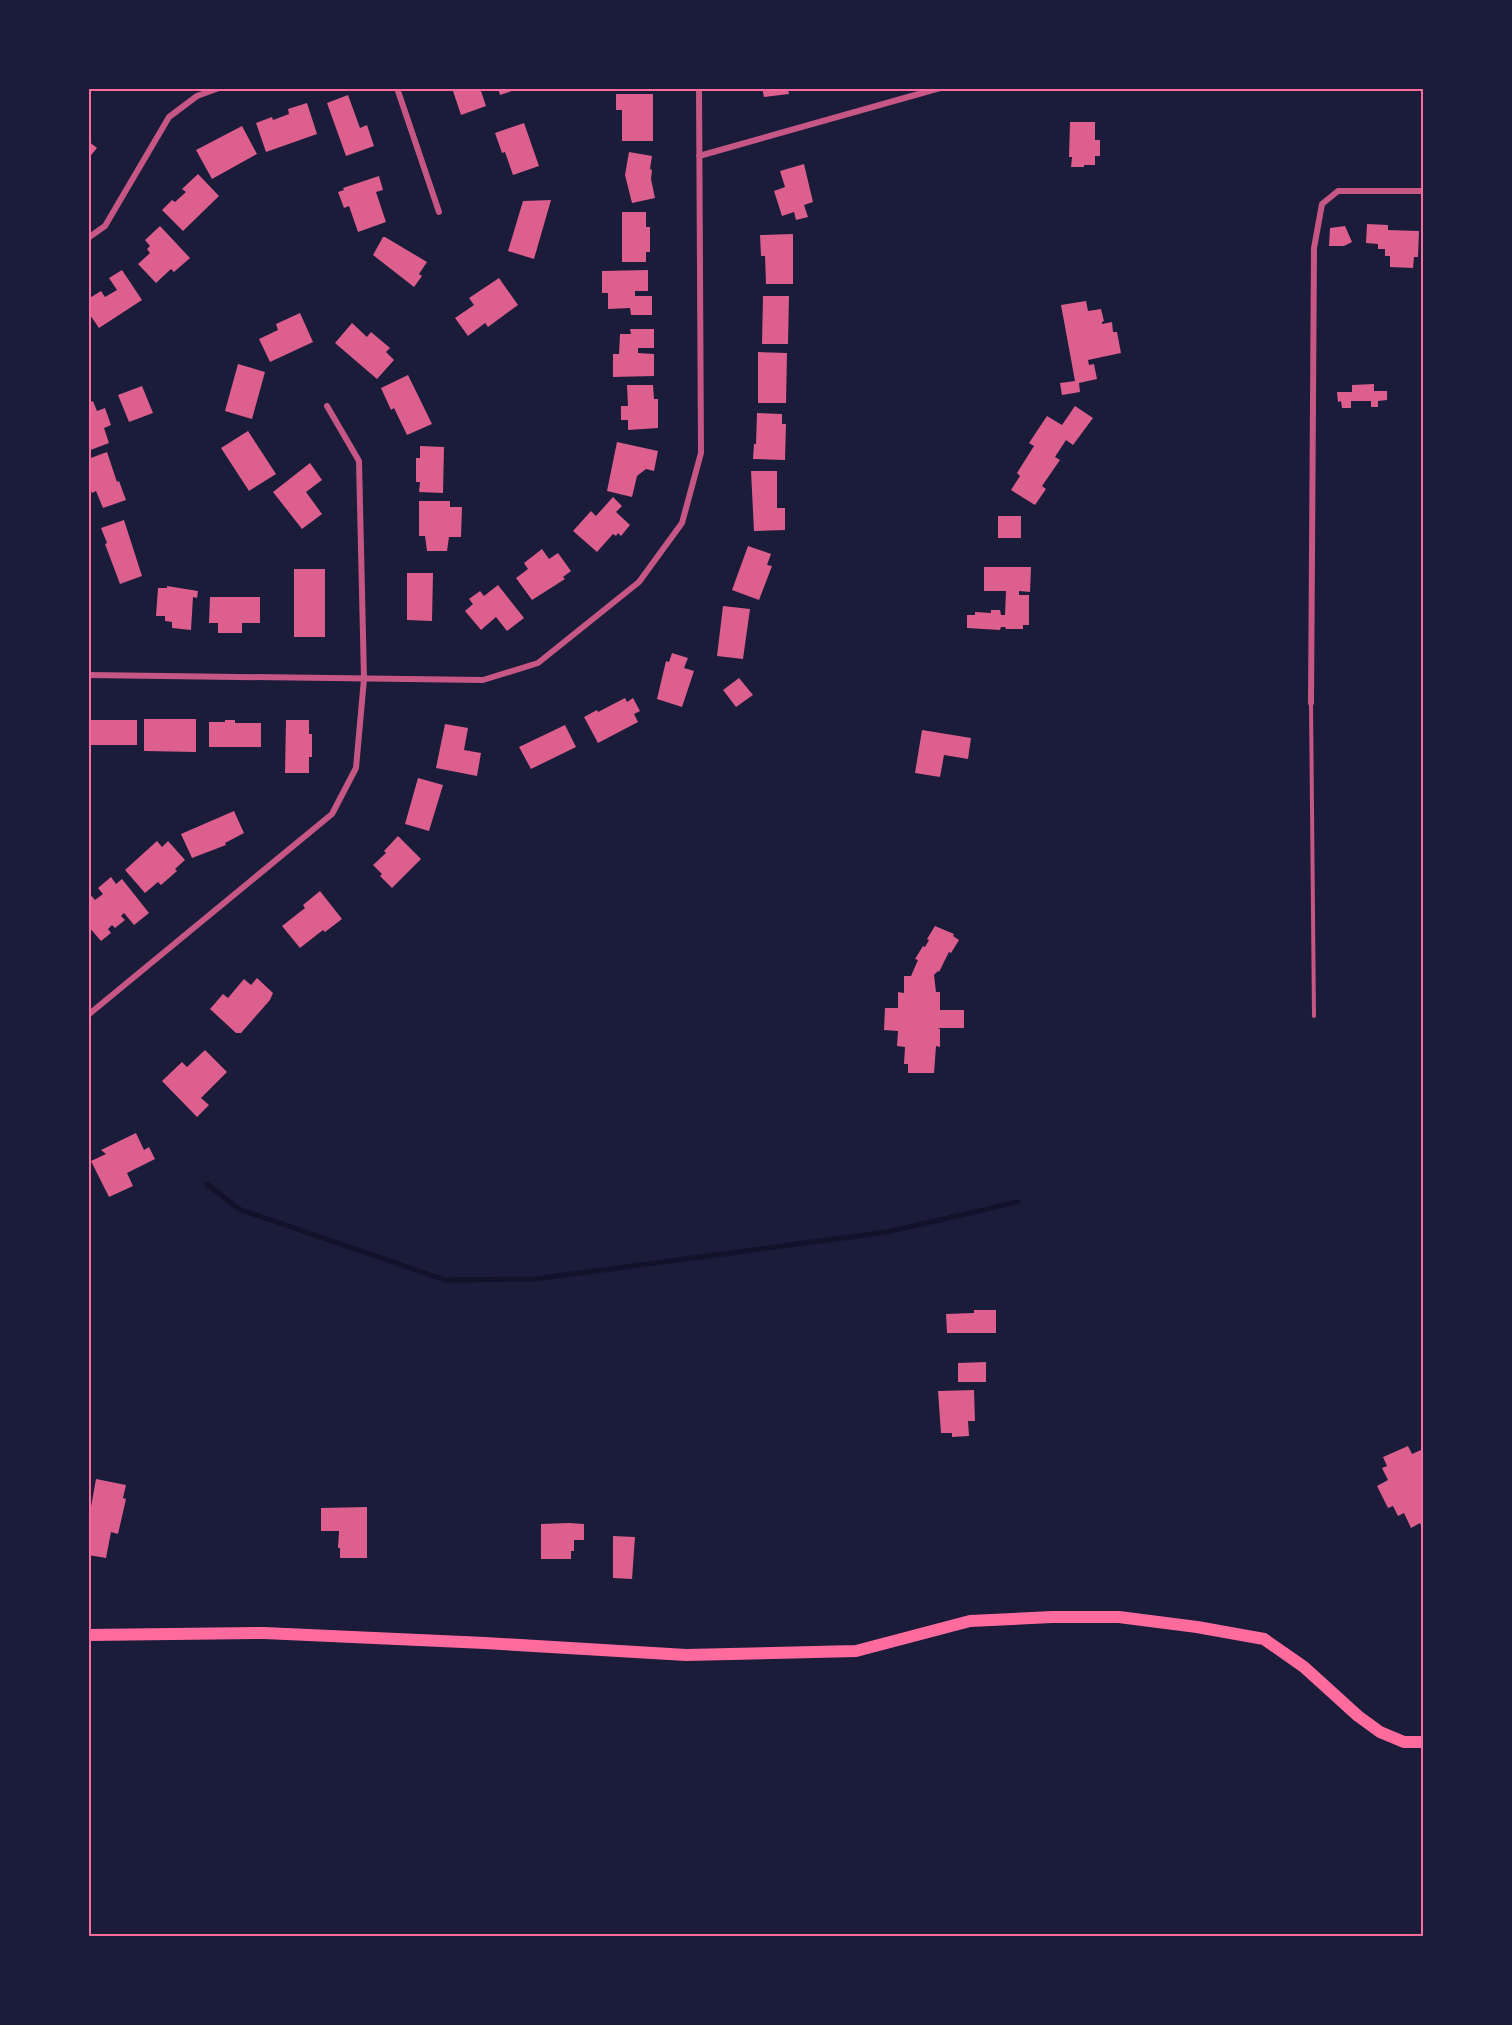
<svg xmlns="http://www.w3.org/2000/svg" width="1512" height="2025" font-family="'Public Sans',sans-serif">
	<rect width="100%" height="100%" fill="#1b1b3a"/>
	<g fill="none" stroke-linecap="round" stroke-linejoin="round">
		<!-- stream -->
		<path stroke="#12122b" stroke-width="5" d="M207,1184L239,1209L445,1280L535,1279L887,1232L1018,1202"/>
	</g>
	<!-- building -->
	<path fill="#dd5f8e" d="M452,88H480L486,106L461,115Z
		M498,88H518V89L500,95Z
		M762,88H788L789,94L764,97Z
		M616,94H653V141H622V110H616Z
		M348,95L360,128L367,125L374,146L346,156L327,103Z
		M307,103L317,134L266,152L256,123L272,117L273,120L289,114L288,109Z
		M1070,122H1095V140H1100V156H1095V165H1084V167H1071L1072,157H1069Z
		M524,123L539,166L513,175L505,152L502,153L495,133Z
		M242,126L257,154L212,179L196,150Z
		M88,141L97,148L88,159Z
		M629,152L652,156L650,169L652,170L651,179L655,198L632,203L625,175Z
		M804,164L813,202L804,205L808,217L796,220L794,212L782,216L774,191L785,187L780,171Z
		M198,174L219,196L183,231L162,210L172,200L175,202L186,192L182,189Z
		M379,176L383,190L376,192L386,222L358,232L349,206L344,208L338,192L344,190L343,188Z
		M551,200L534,259L508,251L523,201Z
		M622,212H646V227H650V252H646V262H622Z
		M1367,224L1388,225V230L1419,231L1418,257H1414L1413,268L1390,267V256H1385V249H1378V244L1366,243Z
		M160,226L190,258L174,272L171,269L156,283L138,264L150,253L147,249L150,246L145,240Z
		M1345,226L1352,242L1344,246H1329L1330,228Z
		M793,234V284H766L765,256H761L760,235Z
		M383,237H385L427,262L419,274L422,276L414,287L373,255Z
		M122,270L142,300L99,328L88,312V299L101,291L105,297L117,290L109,278Z
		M648,270V291H635V296H652V315H631L630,308L608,309V293H602V271Z
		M499,278L518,305L488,327L485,323L468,336L455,318L474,305L469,298Z
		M763,296H789L788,344H762Z
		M1086,301L1088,311L1101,309L1104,321L1102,322V324L1112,322L1113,332H1117L1121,353L1088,360L1089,365L1094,364L1097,379L1079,383L1080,392L1062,395L1060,383L1075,381L1061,305Z
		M300,313L313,342L270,362L259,339L278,330L276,324Z
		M352,323L367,337L371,332L390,348L386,352L394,360L377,379L335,343Z
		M630,329H654V348H638V353L654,354V376L613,377V354H619L620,334H631Z
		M758,352L787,353L786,403H758Z
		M238,364L265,372L252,419L225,411Z
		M408,375L432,424L407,435L394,408L391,410L381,388Z
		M1374,384V391H1387V400L1378,401V407H1371V401H1351V408H1342L1341,401L1338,402L1337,392H1352V385Z
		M627,385H653L654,399H658V428L628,430V420H621V406H628Z
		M142,386L153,413L129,422L118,395Z
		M93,401L97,411L105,408L111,425L104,428L109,443L88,451V403Z
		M1075,406L1093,418L1073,445L1066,440L1055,457L1060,460L1042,486L1046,489L1035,505L1011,490L1020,476L1017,473L1034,446L1029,443L1047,416L1062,425Z
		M757,413L782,414V424H786L785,460L753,459L754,444H756Z
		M248,431L276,474L249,491L221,448Z
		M617,442L658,451L654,471L646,469L637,476L632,497L607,491Z
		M420,446L444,447L443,493L419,492L420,482H416V458H420Z
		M107,452L117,482L119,481L126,500L103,508L96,491L92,493L88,483V459Z
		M310,463L322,480L306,492L322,514L302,529L273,492Z
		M751,471H777V508H785V530L754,531Z
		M613,497L622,506L616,512L630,525L621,536L618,533L616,536L613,534L597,552L573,531L591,511L596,516Z
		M419,501H450V507H462L461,537H449L447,551H427L425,536H419Z
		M998,516H1021V538H998Z
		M124,520L142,576L120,584L105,544L107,543L101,528Z
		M748,546L771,554L767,565L772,566L759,600L732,590Z
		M542,549L549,559L558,553L571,571L563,577L565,579L532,600L516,578L528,569L524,563Z
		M984,567H1031L1030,592L1019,591V595H1029V625H1023V629H1006L1005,627H1001L1000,630L967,628V615H975V612L991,613V610H1000L1001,615H1005L1006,591H984Z
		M294,569H325V637H294Z
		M407,573H433L432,621L407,620Z
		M498,585L524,618L507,631L496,617L481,630L465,611L473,604L469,599L480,591L484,596Z
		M167,586L198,591L197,598L193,597L191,630L172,628V622L165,621V616H156L158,588H167Z
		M210,597H260V623H242V633H218V623H209Z
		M723,606L750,609L743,659L717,656Z
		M672,653L688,658L684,668L694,671L682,707L657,699L666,661L669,662Z
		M739,678L753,695L736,707L723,690Z
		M625,698L627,702L633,698L640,711L634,714L638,722L598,743L584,717L597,710L598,712Z
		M144,719H196V752L144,751Z
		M88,720H137V745H88Z
		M225,720H235V723H261V747H209V722H225Z
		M286,720H309V734H312V757H309V773H285Z
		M445,724L468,728L464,750L481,753L477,776L436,768Z
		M565,725L576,747L531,769L519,747Z
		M922,730L971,738L968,759L944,755L940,777L915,773Z
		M418,778L443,785L429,831L405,824Z
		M234,811L244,833L225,843L226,845L192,858L181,834Z
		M398,836L421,859L392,888L380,876L382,874L373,865L386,853L384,851Z
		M157,841L162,847L168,841L185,860L175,869L177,871L161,885L158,882L145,893L125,870Z
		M111,877L116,884L122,879L149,913L134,925L124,913L121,916L125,920L115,928L112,925L108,929L111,933L101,941L88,926V892L95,900L103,894L98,888Z
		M320,891L342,919L325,932L323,930L300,948L282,926L305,908L303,905Z
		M935,926L954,934L953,936L959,940L951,953L949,952L939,972L938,971L934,975L936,992H940V1010H964V1028H938L940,1029V1047L936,1046L934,1073H908V1064H904L905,1047L897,1046L898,1031L884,1030L885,1008H898V992L904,993V976H911L918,960L915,959L923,946L925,947L929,940L927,939Z
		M257,978L273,993L270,1000L241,1033H236L210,1009L223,994L228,998L244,979L251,985Z
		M205,1050L227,1072L201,1098L209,1105L197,1117L162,1081L182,1062L187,1067Z
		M136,1133L144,1150L149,1147L155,1159L127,1173L133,1186L109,1197L91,1161L106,1154L101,1150Z
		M974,1310H996V1333H947L946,1314L974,1313Z
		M986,1362V1382H958V1363Z
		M974,1390L975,1421H968L969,1436L952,1437V1433H941L938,1391Z
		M1408,1446L1412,1454L1421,1450L1424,1454V1524L1421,1525L1420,1523L1411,1528L1404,1513L1398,1516L1393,1506L1388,1508L1377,1486L1388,1480L1382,1468L1387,1466L1383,1457Z
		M96,1479L126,1485L123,1498L126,1499L118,1534L111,1532L106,1558L88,1555V1533L91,1518H89Z
		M367,1507V1558H340V1548H338L339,1531H321V1508Z
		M569,1523L584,1524V1540H574V1551H571V1559H541V1524Z
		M613,1536L635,1537L632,1579L613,1578Z"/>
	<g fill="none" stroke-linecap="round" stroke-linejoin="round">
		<!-- service -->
		<path stroke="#c65784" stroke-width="4" d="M1311,703L1314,1016"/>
		<!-- minor -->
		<path stroke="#c65784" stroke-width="6" d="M397,88L439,212
			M699,156L940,88
			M88,238L105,226L169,117L197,96L219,88
			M88,675L483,680L538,663L639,582L682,523L701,453L699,88
			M1311,703L1314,248L1322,204L1338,191H1424
			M88,1015L332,814L356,768L364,679L359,461L327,406"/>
		<!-- secondary -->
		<path stroke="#ff6b9d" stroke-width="12" d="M88,1635L264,1633L485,1643L686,1655L856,1651L970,1621L1052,1617H1119L1197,1627L1264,1639L1304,1667L1358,1716L1380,1732L1404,1742H1424"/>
	</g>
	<!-- border -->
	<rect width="1512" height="2025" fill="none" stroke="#1b1b3a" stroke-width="180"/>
	<rect x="90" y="90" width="1332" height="1845" fill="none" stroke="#ff6b9d" stroke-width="2"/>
</svg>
